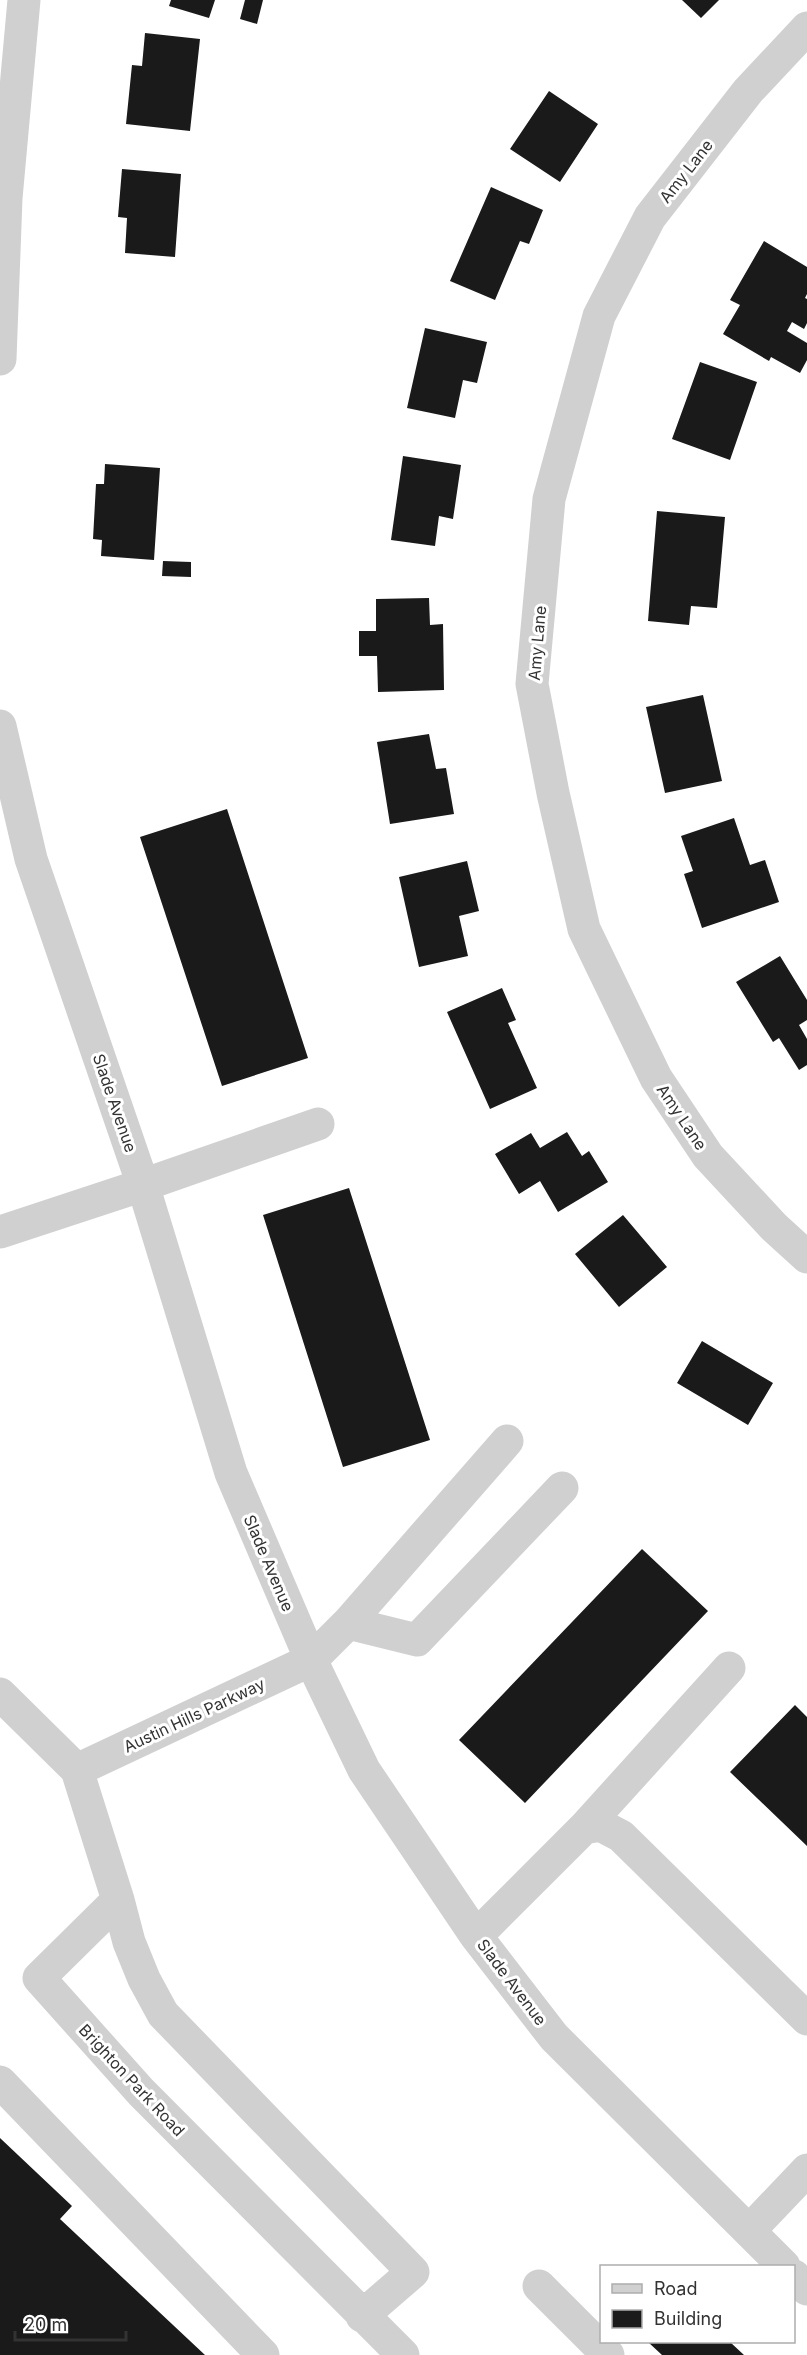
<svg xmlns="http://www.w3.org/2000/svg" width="807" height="2355" font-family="Inter,sans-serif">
	<rect width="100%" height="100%" fill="#fff"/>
	<!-- building -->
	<path fill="#1a1a1a" d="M171,0H215L209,18L169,6Z
		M245,0H263L257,24L240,19Z
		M682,0H719L701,18Z
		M145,33L200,39L190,131L126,124L132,65L142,66Z
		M549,91L598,124L560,182L510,149Z
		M122,169L181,174L175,257L125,253L127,218L118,217Z
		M491,187L543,210L529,244L520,241L495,300L450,281Z
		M764,241L807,267V294L805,298L807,299V323L804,329L792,322L787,331L807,343V360L800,373L771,357L769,361L723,334L740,305L730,300Z
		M425,328L487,342L477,383L463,380L455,418L407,408Z
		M700,362L757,382L730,460L672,439Z
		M403,456L461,465L453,519L439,516L435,546L391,540Z
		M105,464L160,468L154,560L101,556L102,540L93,539L96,484H104Z
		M657,511L725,517L717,608L691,606L689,625L648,621Z
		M163,561L191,562V577L162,576Z
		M429,598L430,625L443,624L444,690L378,692L377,656H359V631H376V599Z
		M703,695L722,781L665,793L646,707Z
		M429,734L436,769L446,768L454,814L390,824L377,742Z
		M227,809L308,1058L222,1086L140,837Z
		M734,818L750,865L765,860L779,902L702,928L684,874L693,871L681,836Z
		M467,861L479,911L459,916L468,956L419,967L399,877Z
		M780,956L807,1000V1020L799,1025L807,1039V1065L799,1070L779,1038L773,1042L736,982Z
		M502,988L516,1020L508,1023L537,1088L490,1109L447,1012Z
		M567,1132L582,1156L589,1151L608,1182L558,1212L540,1181L519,1194L495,1154L531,1133L540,1148Z
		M349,1188L430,1440L343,1467L263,1215Z
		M623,1215L667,1267L619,1307L575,1254Z
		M702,1341L773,1383L748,1425L677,1383Z
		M642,1549L708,1611L525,1803L459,1740Z
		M795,1705L807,1717V1846L730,1772Z
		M0,2138L72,2206L60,2219L205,2355H0Z
		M648,2342H730L744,2355H662Z"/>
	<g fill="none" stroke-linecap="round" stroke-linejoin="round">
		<!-- minor -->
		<path stroke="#d0d0d0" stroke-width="33" d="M807,28L748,91L650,217L599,316L549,499L532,684L553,793L584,929L656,1078L708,1156L774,1227L807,1257
			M0,359L6,198L24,0
			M0,726L31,859L143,1185L231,1473L311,1660L364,1770L476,1936L554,2037L784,2266
			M0,1232L143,1185L318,1124
			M348,1623L417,1640L562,1488
			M0,1694L77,1770L118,1900L39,1978L141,2092L403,2355
			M77,1770L311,1660L348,1623L507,1441
			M584,1828L729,1668
			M118,1900L129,1942L144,1979L163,2014L413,2272L362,2316
			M476,1936L584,1828L600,1825L621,1836L807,2019
			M0,2082L263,2355
			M749,2231L807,2170
			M794,2276L807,2289
			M539,2286L608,2355"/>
	</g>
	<g text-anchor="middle" stroke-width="6" stroke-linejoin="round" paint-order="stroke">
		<!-- street labels -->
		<g font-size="16" fill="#333" stroke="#fff">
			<text transform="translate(686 171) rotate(-52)" y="6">Amy Lane</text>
			<text transform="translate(537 643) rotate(-85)" y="6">Amy Lane</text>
			<text transform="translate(115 1103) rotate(71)" y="6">Slade Avenue</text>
			<text transform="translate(682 1117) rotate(56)" y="6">Amy Lane</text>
			<text transform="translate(269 1563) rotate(67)" y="6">Slade Avenue</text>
			<text transform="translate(194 1715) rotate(-25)" y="6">Austin Hills Parkway</text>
			<text transform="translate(512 1982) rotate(53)" y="6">Slade Avenue</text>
			<text transform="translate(132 2080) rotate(47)" y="6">Brighton Park Road</text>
		</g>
	</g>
	<!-- legend -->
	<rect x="600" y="2265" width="195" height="78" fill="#ffffff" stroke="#adadad" stroke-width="1.5"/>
	<rect x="612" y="2284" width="30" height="9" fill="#d0d0d0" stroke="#adadad" stroke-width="1.5"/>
	<text x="654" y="2295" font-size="18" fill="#333333">Road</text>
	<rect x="612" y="2310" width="30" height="18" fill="#1a1a1a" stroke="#adadad" stroke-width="1.5"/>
	<text x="654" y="2325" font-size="18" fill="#333333">Building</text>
	<!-- scale -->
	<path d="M15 2331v9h111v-9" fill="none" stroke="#333333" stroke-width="3"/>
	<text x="24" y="2331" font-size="18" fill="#333333" stroke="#ffffff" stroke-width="4.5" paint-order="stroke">20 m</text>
</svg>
